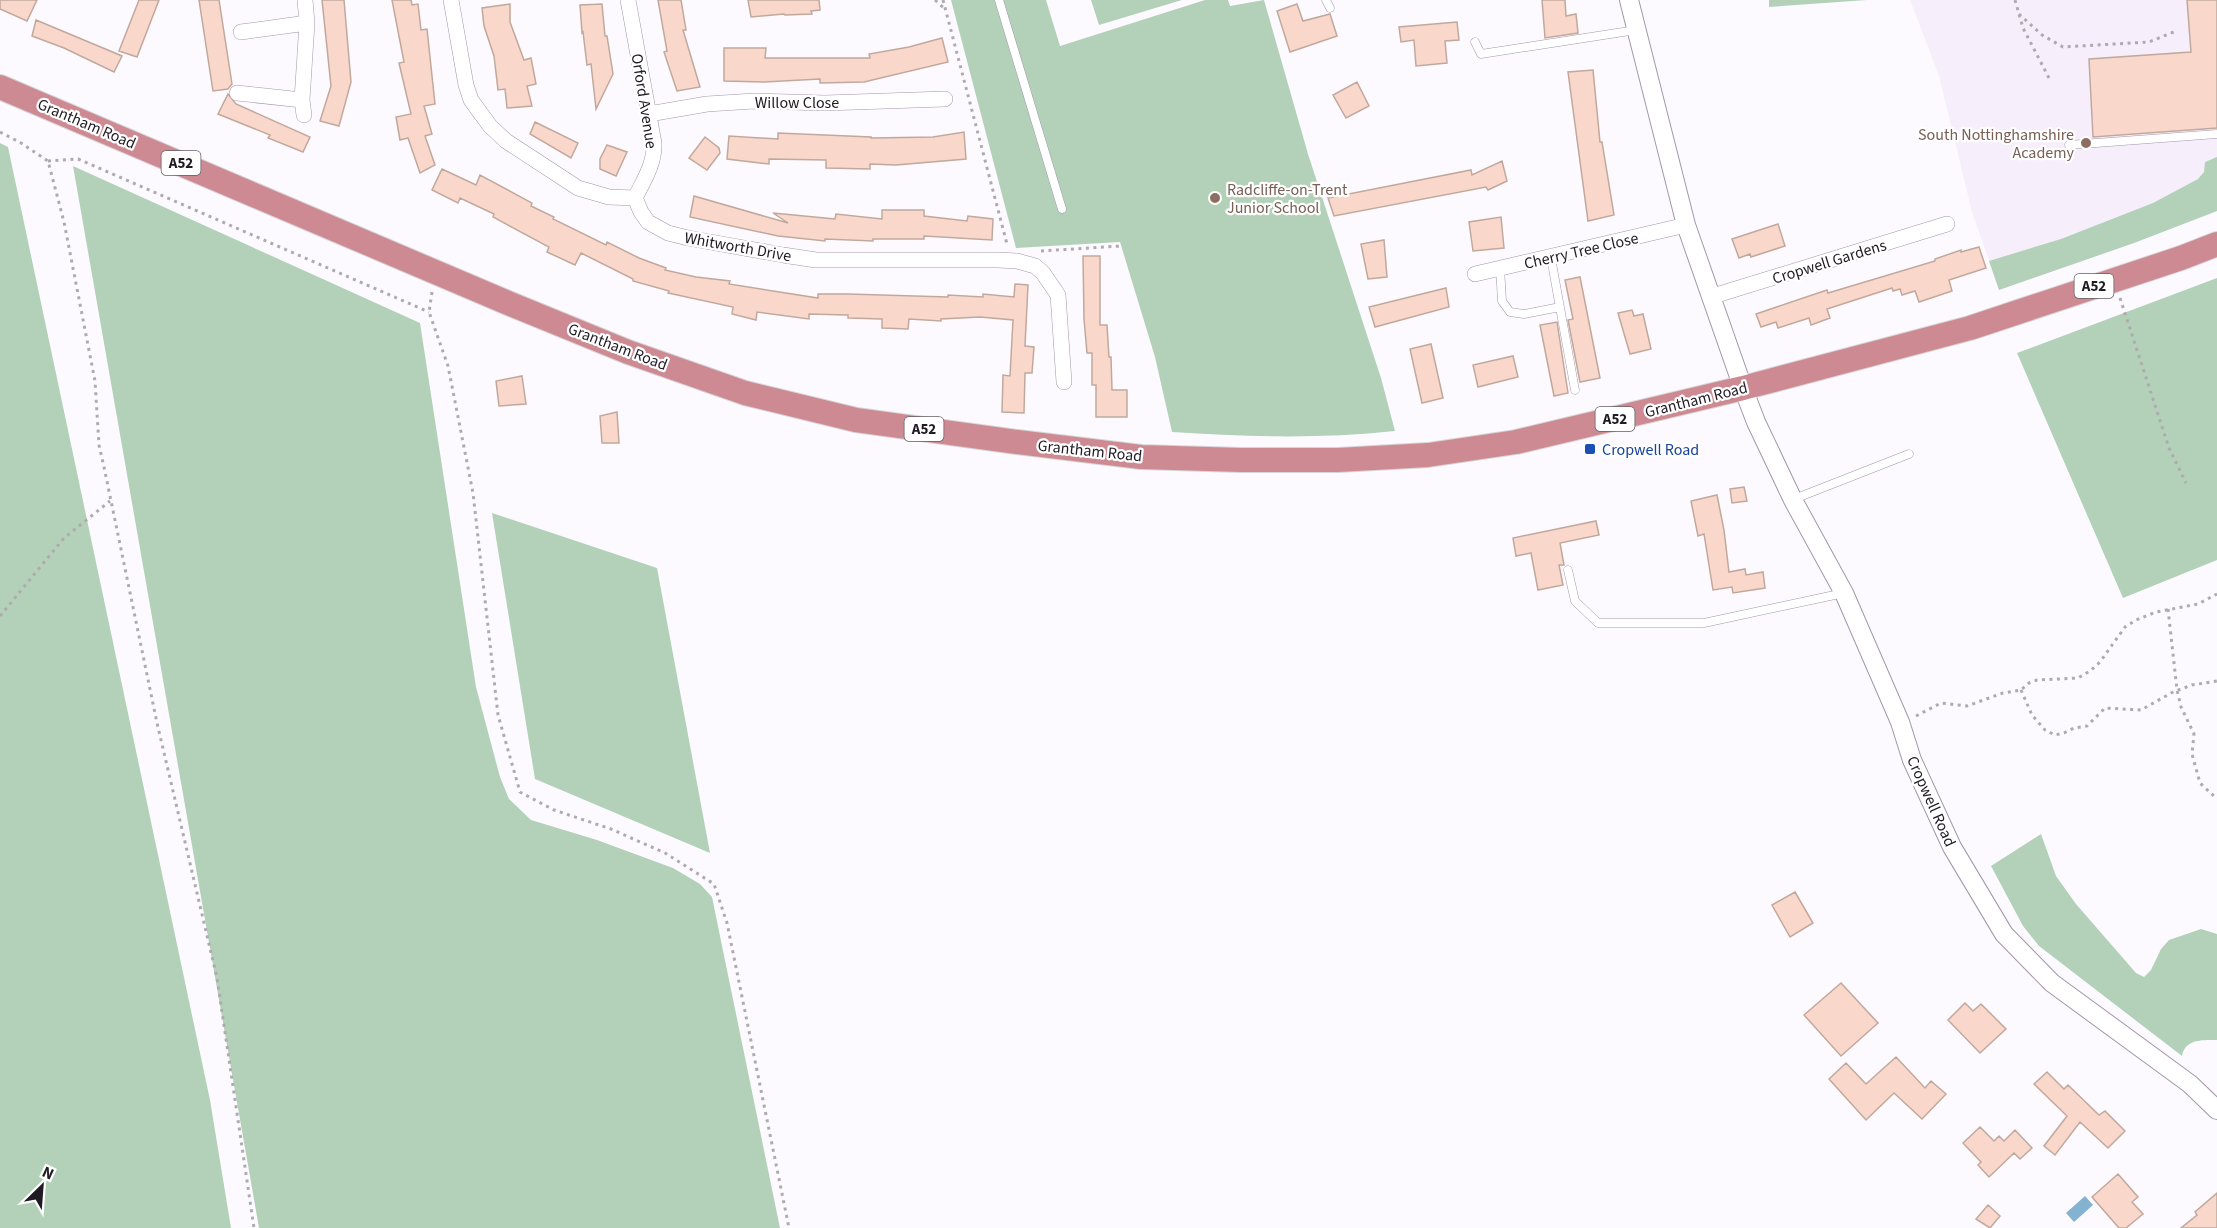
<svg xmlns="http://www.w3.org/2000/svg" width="2217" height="1228" font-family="'Source Sans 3',sans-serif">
	<rect width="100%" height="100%" fill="#fdfaff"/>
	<!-- built -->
	<path fill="#f6effb" d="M1910,0H2217V211L2134,243L1999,290L1972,212L1939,76Z"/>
	<!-- green -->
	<path fill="#b3d1b9" d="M951,0H1046L1060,46L1205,0H1228L1230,6L1264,0L1308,154L1381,378L1395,431C1320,439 1247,437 1172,432L1155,357L1120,242L1016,248Z
		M1091,0H1182L1099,25Z
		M1769,0H1867L1769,7Z
		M0,143L8,147L210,1100L231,1228H0Z
		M2217,157V211L2134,243L1999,290L1989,261L2061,239L2153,203L2198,179L2204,172L2205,162Z
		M73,166L420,323L476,687L500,777L509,799L531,820L597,840L673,868L700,884L712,897L780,1228H259Z
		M2217,278V560L2123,598L2017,353Z
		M492,513L657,568L710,853L535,779Z
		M2041,834L2056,876L2076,904L2136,973L2144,977L2151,970L2161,949L2169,940L2201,929L2217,934V1040C2202,1040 2185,1039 2182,1056L2039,946L2023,926L1991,866Z"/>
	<!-- water -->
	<path fill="#84b2d1" d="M2085,1196L2093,1205L2074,1222L2066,1213Z"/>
	<!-- building -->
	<path fill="#f9d8cb" stroke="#c1a89d" stroke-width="1.5" d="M0,0H37L27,21L0,9Z
		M139,0H159L137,57L119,51Z
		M199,0H219L232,84L228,89L213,91Z
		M322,0H344L351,82L339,126L320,121L331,86Z
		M392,0H411L412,5L418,4L421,30L427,29L435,104L424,106L432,134L425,136L435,165L420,173L408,138L400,140L396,117L411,114L399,63L404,62Z
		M658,0H681L686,30H683L700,87L677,91L664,52L667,51Z
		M748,0H819L820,10L811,11L812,14L785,15L784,14L751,17Z
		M1542,0H1565L1566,16L1576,14L1578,33L1545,38Z
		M2187,0H2217V128L2093,137L2089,59L2191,52Z
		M510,4V22L524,60L531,58L536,84L527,86L532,106L507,108L505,89L498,90L494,56L484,26L482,8Z
		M602,4L605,36H607L613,74L596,109L591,64L587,65L583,32L582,33L580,5Z
		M1297,4L1303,21L1330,14L1337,36L1290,52L1277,11Z
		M36,20L122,56L114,72L64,48L32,36Z
		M1457,22L1459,40L1445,41L1447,63L1416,66L1414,40L1401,42L1399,27Z
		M942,38L948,62L864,82L820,83V79L764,82L724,81V48H766L765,58H870L869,54L909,47Z
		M1593,70L1600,142H1602L1614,215L1588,221L1568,72Z
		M1357,82L1369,106L1346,118L1333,95Z
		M228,94L236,104L310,137L303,152L268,138L270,135L218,114Z
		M535,122L578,143L571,158L530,134Z
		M964,132L966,159L896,165L870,164V169L826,168V160L769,159V164L727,159L729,136L778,139V133L871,137V138L933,137Z
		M705,137L719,148L720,153L707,170L689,158Z
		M607,145L627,152L616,176L600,169V159Z
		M1502,161L1507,181L1488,190L1486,187L1334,216L1328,198L1471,170L1472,175Z
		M442,169L476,185L480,175L532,203L531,206L554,217L553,219L606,245L607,242L639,258L666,268L665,270L696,277L730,281L729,284L818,298V294H848L948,297V295L983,297V294L1014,297L1015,284L1028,285L1025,346L1034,347L1032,373H1025L1024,413L1002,412L1003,375L1010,376L1013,320L980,317L941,319V321L909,319L908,329L882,328V319L848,318V315L809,314V319L757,312L756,320L732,314L733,307L668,293L669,291L633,281V279L581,253L575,265L547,252L549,247L493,217L494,214L460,198L458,203L432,190Z
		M694,196L788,223L773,213L835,219L836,214L882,219V210H924V216L967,221L968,216L993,219L992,240L924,236V239H873V241L825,239V241L778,236L690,217Z
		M1501,217L1504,248L1473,251L1469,222Z
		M1778,224L1785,246L1751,257L1750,254L1739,258L1732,239Z
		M1384,240L1387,277L1368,279L1361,244Z
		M1979,247L1986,268L1949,280L1952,291L1919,302L1915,291L1902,295L1900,289L1893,291L1892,288L1827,309L1830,318L1811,325L1809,318L1778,328L1776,322L1761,327L1756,314L1827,290L1828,293L1935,261V259L1961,250V252Z
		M1083,256H1100V325H1107L1109,357H1111L1112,390H1127V417H1096V385H1092V353H1087L1084,319Z
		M1580,277L1600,378L1580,382L1568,320L1573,319L1565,280Z
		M1446,288L1449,307L1375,327L1369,307Z
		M1632,310L1634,316L1643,314L1651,349L1630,354L1618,313Z
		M1557,322L1568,393L1554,396L1540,325Z
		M1431,344L1443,398L1422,403L1410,349Z
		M1513,356L1518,377L1478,387L1473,365Z
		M522,376L526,404L499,406L496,381Z
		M617,412L619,443H602L600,416Z
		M1744,487L1747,501L1732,503L1730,489Z
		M1717,495L1724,530L1729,572L1745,569L1746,575L1763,572L1765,588L1733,593L1732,587L1713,590L1704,534L1698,536L1691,501Z
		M1596,521L1599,535L1560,543L1564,565H1559L1563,585L1538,590L1531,553L1516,556L1513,538Z
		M1795,892L1813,923L1790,937L1772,905Z
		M1841,983L1878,1023L1841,1056L1804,1015Z
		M1965,1003L1973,1011L1981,1004L2006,1029L1980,1053L1948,1020Z
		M1896,1057L1925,1088L1931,1081L1946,1094L1922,1119L1894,1093L1866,1120L1829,1079L1846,1063L1866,1084Z
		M2047,1072L2064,1089L2068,1085L2099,1115L2105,1111L2125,1131L2108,1148L2080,1122L2055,1155L2044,1146L2067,1116L2034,1084Z
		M1980,1127L1994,1141L1999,1136L2004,1141L2015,1130L2032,1148L2020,1159L2014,1153L1989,1177L1978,1165L1981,1162L1963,1143Z
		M2118,1174L2138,1197L2132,1202L2143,1214L2126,1228H2119L2092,1197Z
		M2217,1193V1228H2181L2197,1215L2195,1212Z
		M1988,1205L2000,1216L1990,1228L1976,1219Z"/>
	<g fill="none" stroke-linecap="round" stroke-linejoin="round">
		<!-- service casing -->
		<g stroke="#a396ab" stroke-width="9">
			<path id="service" d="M999,0L1062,209
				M1326,0L1330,8
				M1475,42L1481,54L1636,30
				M2069,145L2217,134
				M1551,258L1575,390
				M1500,268L1502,301L1510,312L1524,314L1560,307
				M1794,499L1909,454
				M1568,570L1575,601L1598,623H1704L1844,593"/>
		</g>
		<!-- minor casing -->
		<g stroke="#a396ab" stroke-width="16">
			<path id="minor" d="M451,0L466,85L471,100L490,126L506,141L578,188L609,197L635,198L641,212L648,222L668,233L688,238L783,255L816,260H998L1017,261L1035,266L1043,273L1058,295L1064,382
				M628,0L654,143C655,163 644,180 635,198
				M241,32L307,23
				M237,93L302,100L304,115
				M302,100L307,23L305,0
				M649,114L707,104L754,101L825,103L945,99
				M1475,274L1686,225
				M1710,297L1947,224"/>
		</g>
		<!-- tertiary casing -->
		<g stroke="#a396ab" stroke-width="20">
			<path id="tertiary" d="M1629,0L1686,225L1743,388L1756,422L1793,500L1844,593L1900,722L1912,760L1952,847L2004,934L2052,983L2190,1084L2217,1110"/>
		</g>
		<!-- trunk casing -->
		<g stroke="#d7d6d7" stroke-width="26">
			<path id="trunk" d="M0,87L508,303L628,352L745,393L856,420L1017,442L1141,457L1241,460H1338L1428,455L1516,442L1743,388L1970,328L2181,258L2217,244"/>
		</g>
		<!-- path -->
		<path stroke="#aeaab0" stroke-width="3" stroke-dasharray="3 4.5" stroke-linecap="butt" d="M935,0L945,9
			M943,0L1007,244
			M2015,0L2023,28L2049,78
			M2019,14L2042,35L2063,47L2149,42L2176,31
			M0,132L21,143L48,161L64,222L95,381L99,445L104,467L157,723L217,978L254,1228
			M48,161L78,159L429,312
			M1041,251L1121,246
			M432,292L429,312L448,366L473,493L498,715L520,792L554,810L611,829L665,853L714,884L727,923L789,1228
			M2120,298L2169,448L2186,483
			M2168,609L2177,690L2181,707L2194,734L2192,754L2200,783L2217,799
			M0,616L64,538L110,501
			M2021,690L2032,715L2045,730L2055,735L2064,733L2074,728L2087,726L2105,708L2141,710L2173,692L2192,685L2217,681
			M1916,716L1941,703L1967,706L2003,693L2021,690L2029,683L2037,680L2078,678L2090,671L2100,662L2125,627L2136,620L2156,612L2198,604L2217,594"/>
		<!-- service -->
		<use href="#service" stroke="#fff" stroke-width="8"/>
		<!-- minor -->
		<use href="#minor" stroke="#fff" stroke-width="15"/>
		<!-- tertiary -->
		<use href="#tertiary" stroke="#fff" stroke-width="18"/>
		<!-- trunk -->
		<use href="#trunk" stroke="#ce8a93" stroke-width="24"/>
	</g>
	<!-- markers -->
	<g fill="#8d6e63" stroke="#fff" stroke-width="2">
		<circle cx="2086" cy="143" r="6"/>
		<circle cx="1215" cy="198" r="6"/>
	</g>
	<rect fill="#1a4fb4" stroke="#fff" stroke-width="2" x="1584" y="443" width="12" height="12" rx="3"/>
	<g text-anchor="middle" stroke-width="4.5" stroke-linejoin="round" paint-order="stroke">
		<!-- shield labels -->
		<g fill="#fff" stroke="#635f65" stroke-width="1.5">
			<rect x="161.5" y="151" width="39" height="24" rx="4.5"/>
			<rect x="2074.5" y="274" width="39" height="24" rx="4.5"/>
			<rect x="1595.5" y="407" width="39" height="24" rx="4.5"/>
			<rect x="904.5" y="417" width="39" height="24" rx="4.5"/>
		</g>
		<g font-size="15" font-weight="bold" fill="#201b23">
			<text x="181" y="168">A52</text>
			<text x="2094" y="291">A52</text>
			<text x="1615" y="424">A52</text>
			<text x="924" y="434">A52</text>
		</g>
		<!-- street labels -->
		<g font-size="16" fill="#201b23" stroke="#fff">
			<text transform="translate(645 101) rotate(81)" y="6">Orford Avenue</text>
			<text x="797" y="108">Willow Close</text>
			<text transform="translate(87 123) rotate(23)" y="6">Grantham Road</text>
			<text transform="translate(738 246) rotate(10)" y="6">Whitworth Drive</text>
			<text transform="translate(1581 250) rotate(-13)" y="6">Cherry Tree Close</text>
			<text transform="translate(1829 261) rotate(-17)" y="6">Cropwell Gardens</text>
			<text transform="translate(618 346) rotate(21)" y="6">Grantham Road</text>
			<text transform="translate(1696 399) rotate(-14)" y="6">Grantham Road</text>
			<text transform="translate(1090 450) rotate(6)" y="6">Grantham Road</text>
			<text transform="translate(1932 801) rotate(66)" y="6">Cropwell Road</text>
		</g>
		<!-- education labels -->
		<g font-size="16" fill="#785e54" stroke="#fff" text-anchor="end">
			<text x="2074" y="140">South Nottinghamshire<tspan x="2074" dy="18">Academy</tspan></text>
			<text x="1227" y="195" text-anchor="start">Radcliffe-on-Trent<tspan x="1227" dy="18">Junior School</tspan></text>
		</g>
		<!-- transit labels -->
		<g font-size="16" fill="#164399" stroke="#fff" text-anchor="start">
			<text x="1602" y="455">Cropwell Road</text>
		</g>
	</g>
	<!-- north arrow -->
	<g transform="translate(42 1186) rotate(25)" stroke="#ffffff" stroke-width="4.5" paint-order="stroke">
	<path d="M0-4.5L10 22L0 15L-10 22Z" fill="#201b23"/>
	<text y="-9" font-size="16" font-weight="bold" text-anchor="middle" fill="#201b23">N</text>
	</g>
</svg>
